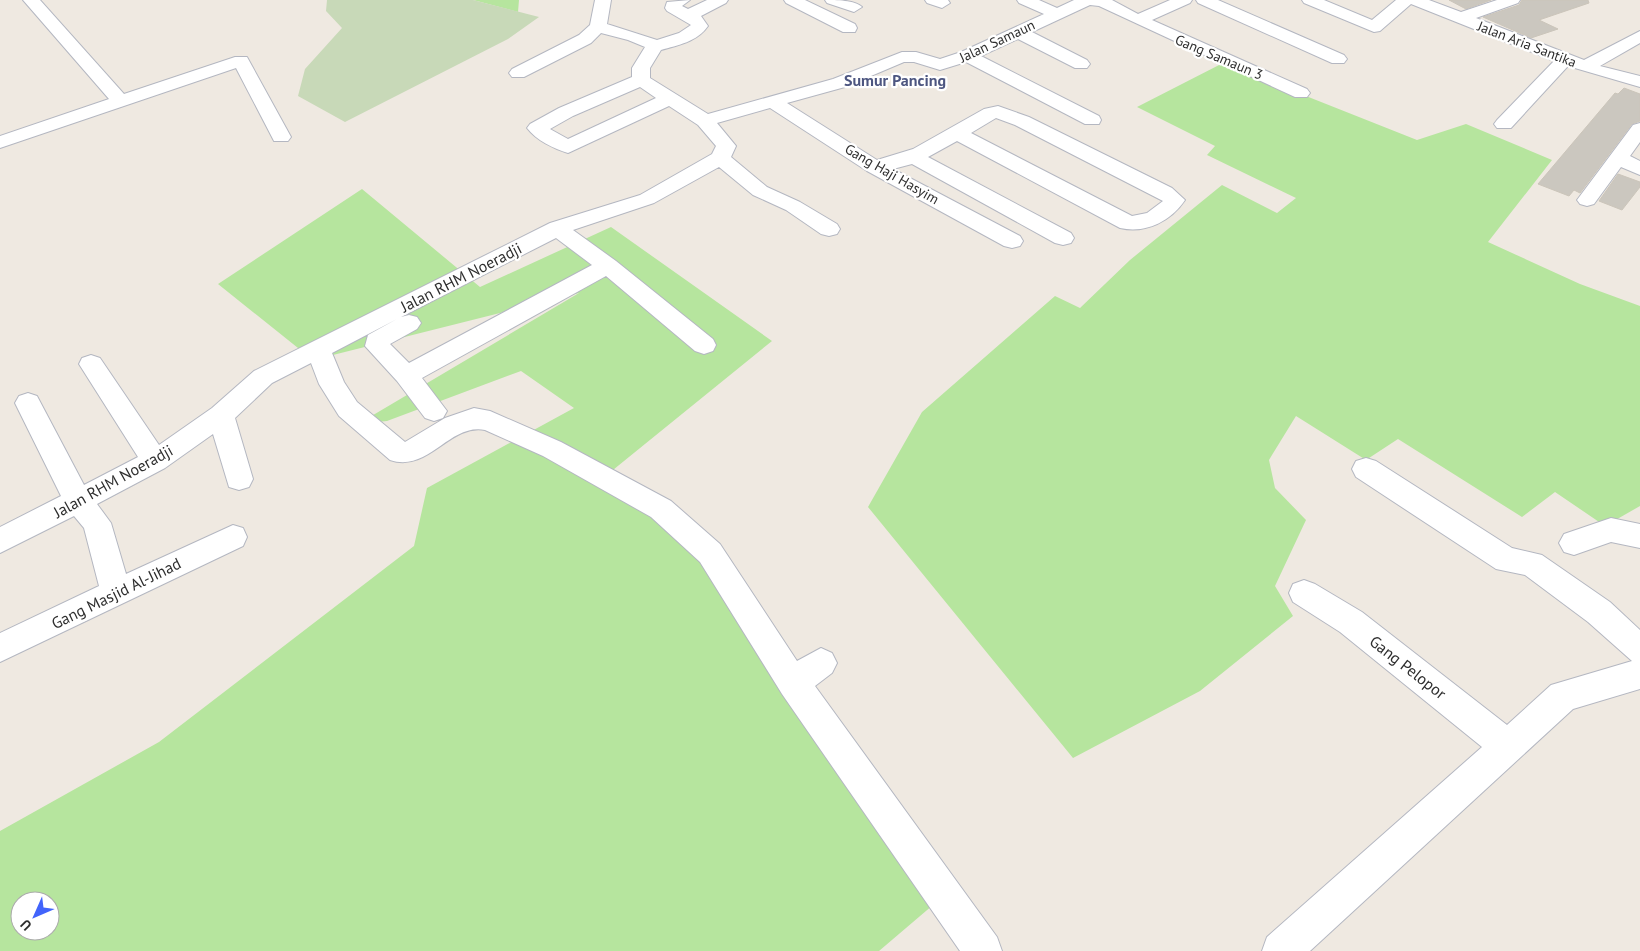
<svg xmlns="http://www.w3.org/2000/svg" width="1640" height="951" font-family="'PT Sans',sans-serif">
	<rect width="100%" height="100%" fill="#efe9e1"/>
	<!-- green -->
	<path fill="#b6e59e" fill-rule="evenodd" d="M473,0H519L518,12Z
		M1223,63L1417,140L1466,124L1552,160L1488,242L1580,284L1640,306V506L1605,526L1555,492L1522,517L1398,439L1366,460L1296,416L1269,460L1275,488L1306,520L1275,586L1293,616L1200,691L1073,758L868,507L922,412L1055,296L1080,308L1130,260L1222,185L1277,213L1296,198L1207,155L1215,146L1137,107Z
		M362,189L480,287L611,227L772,341L608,474L712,539L933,905L879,951H0V831L159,742L414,546L427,488L574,408L521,371L387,421L358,424L579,293L313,360L218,284ZM20,901H50V931H20Z"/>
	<!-- cemetery -->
	<path fill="#c8d9b8" d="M327,0H473L539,17L508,39L345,122L298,96L305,69L342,28L326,11Z"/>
	<!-- building -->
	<path fill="#cbc7bf" stroke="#cbc5ba" d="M1449,0H1491L1466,9Z
		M1522,0H1588L1589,3L1539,20L1558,29L1531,38L1483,17L1519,5Z
		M1624,88L1640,94V121L1632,124L1580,193L1574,190L1569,196L1538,184L1615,93L1618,94Z
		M1618,174L1640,182V187L1622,210L1599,201Z"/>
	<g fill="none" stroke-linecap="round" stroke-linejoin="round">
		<!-- minor casing -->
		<g stroke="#b4b7c1" stroke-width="2">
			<path id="minor" d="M23,0H40L124,94L235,57H247L291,137L288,141H274L236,68L0,148V136L109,99Z
				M595,0H611L607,24L657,40L679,33L691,25L667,11L665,8L667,2L690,0L682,6L688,9L707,0H728L726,3L701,16L708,26C697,42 678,45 661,50L650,68V78L708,114L833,79L902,52H916L940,59L961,52L1044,14L1019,3L1017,0H1039L1057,8L1074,0H1112L1138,14L1170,0H1192L1190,3L1152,20L1307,89L1310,93L1307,97H1295L1099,6L1090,5L1032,32L1087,60L1090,64L1087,68H1075L1018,39L981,56L1099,116L1101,120L1099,124H1085L966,62L940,70L914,62H904L845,87L787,103L877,160L913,149L984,109L998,106L1029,117L1172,188L1185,200C1171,221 1146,234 1120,228L957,141L928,157L1071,233L1074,238L1071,243L1063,245L1055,243L912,164L893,169L1020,236L1023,241L1020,246L1012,248L1004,246L867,171L770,108L717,123L736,146L731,157L767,187L800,202L837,224L840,229L837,234L829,236L821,234L786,210L753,195L719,167L654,203L573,230L616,261L713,339L716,345L713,351L704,354L695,351L606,276L422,378L447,411L443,418L434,421L425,418L397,381L365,346L368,335L397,319L332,353L344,382L357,402L405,442L445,418L474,408L490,411L561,442L671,501L720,544L797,661L821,648L832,653L837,663L832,673L815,686L997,937L1002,951H960L782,694L700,562L651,517L543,456L485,430C449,423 429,473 390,460L339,416L319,384L311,363L272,383L235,418L253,479L249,487L239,490L229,487L213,434L165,468L97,504L111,523L126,574L233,525L243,528L247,537L243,546L0,662V633L99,586L84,528L74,516L0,553V527L61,496L15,403L19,396L28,393L37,396L84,485L138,457L79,364L82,358L91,355L100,358L159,445L212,408L254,371L550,223L640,195L712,154L716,146L698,125L669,106L568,153C554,149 536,140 527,128L530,124L559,108L632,77V68L645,47L628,40L601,33L591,43L524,77H512L509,73L512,69L579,35L590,25ZM640,87L656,98L568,139L550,129L573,116ZM996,118L1015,125L1163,201L1147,213L1132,216L971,133ZM556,238L592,265L409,363L390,344L417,329L421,323L417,317L409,315L401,317Z
				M784,0H805L855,24L857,28L855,32H843L786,3Z
				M825,0C836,0 855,0 862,7L854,12L827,3Z
				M925,0H948L950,3L942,8L927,3Z
				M1196,0H1218L1344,55L1347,59L1344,63H1332L1198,3Z
				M1302,0H1324L1372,20L1396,0H1429L1461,12L1497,0H1520L1518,3L1476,18L1584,60L1640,31V43L1600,66L1640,76V87L1568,66L1511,128H1497L1494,124L1497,120L1554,61L1411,4L1380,31L1374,32L1304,3Z
				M1640,123V142L1630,156L1640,161V175L1621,167L1594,204L1587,206L1580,204L1577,200L1580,196L1633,125Z
				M1366,458L1376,461L1512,548L1542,555L1610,602L1640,630V689L1573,709L1310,951H1262L1267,937L1482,747L1340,632L1293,602L1289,593L1293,584L1304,580L1315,584L1362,612L1507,725L1551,685L1632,661L1588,622L1525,575L1496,569L1356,477L1352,469L1356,461Z
				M1611,518L1640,524V548L1611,542L1574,555L1564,552L1559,543L1564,534Z"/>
		</g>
		<!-- minor -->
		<use href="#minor" fill="#fff" fill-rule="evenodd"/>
	</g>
	<g text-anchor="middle" stroke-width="4.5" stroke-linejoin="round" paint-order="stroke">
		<!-- far-street labels -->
		<g font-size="14" fill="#2e2e2e" stroke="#fff">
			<text transform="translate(997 41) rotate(-25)" y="5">Jalan Samaun</text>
			<text transform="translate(1527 44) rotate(21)" y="5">Jalan Aria Santika</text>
			<text transform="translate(1219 57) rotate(23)" y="5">Gang Samaun 3</text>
			<text transform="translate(892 174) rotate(30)" y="5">Gang Haji Hasyim</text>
		</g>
		<!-- far-quarter labels -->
		<g font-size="16" font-weight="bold" fill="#4d5680" stroke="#fff">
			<text x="895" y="86">Sumur Pancing</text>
		</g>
		<!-- street labels -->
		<g font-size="16" fill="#2e2e2e" stroke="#fff">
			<text transform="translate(461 277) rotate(-27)" y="6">Jalan RHM Noeradji</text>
			<text transform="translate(113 481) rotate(-29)" y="6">Jalan RHM Noeradji</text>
			<text transform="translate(116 593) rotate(-26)" y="6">Gang Masjid Al-Jihad</text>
			<text transform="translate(1408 667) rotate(38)" y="6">Gang Pelopor</text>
		</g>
	</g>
	<!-- north arrow -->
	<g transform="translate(35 916) rotate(225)"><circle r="24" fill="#ffffff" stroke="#ababab"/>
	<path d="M0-4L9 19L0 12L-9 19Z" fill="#4264fb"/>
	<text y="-8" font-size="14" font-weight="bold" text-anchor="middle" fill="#2e2e2e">U</text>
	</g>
</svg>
